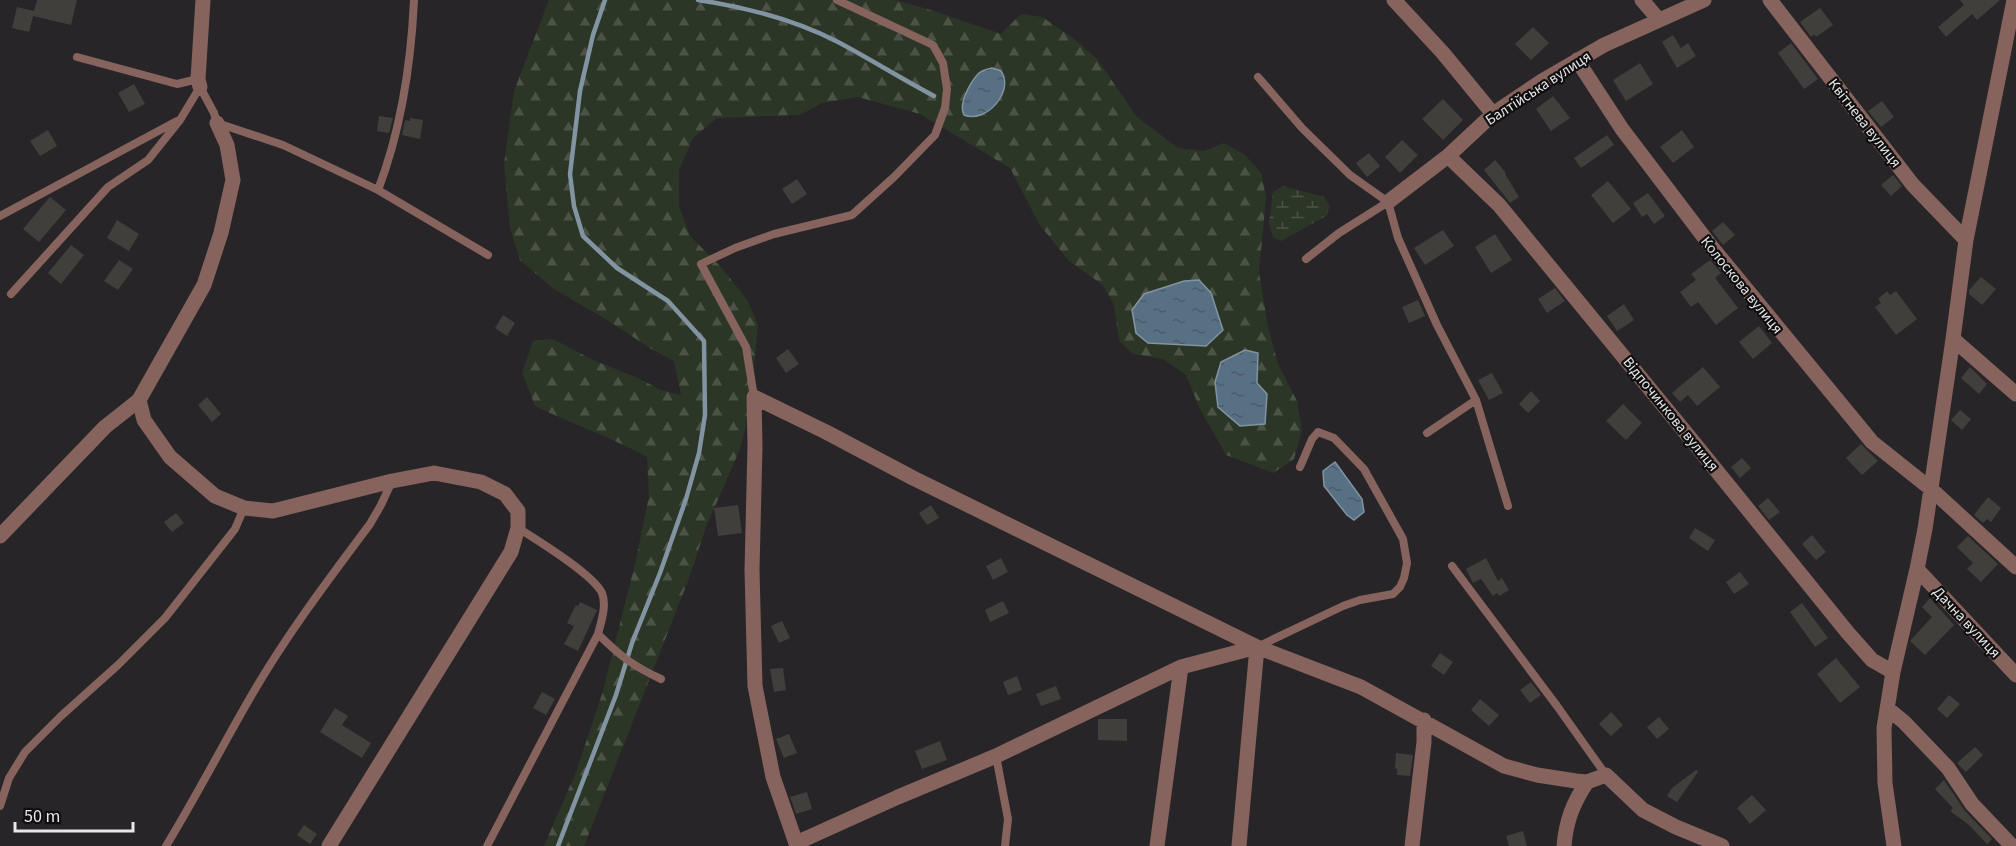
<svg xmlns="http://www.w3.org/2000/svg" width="2016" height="846" font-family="'Source Sans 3',sans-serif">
	<defs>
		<pattern id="forest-firs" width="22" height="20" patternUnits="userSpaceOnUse" patternTransform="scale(1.5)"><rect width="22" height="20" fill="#2b3626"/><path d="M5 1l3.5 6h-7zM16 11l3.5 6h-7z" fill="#4a5346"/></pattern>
		<pattern id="wetland-marsh" width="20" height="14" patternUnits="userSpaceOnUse" patternTransform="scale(1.5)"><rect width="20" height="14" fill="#2b3626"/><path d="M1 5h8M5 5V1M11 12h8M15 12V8" fill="none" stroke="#4a5346"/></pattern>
		<pattern id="water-ripples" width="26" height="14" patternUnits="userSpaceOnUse" patternTransform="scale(1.5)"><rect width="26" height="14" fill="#577084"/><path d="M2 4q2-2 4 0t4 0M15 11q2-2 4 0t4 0" fill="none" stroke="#4e5a65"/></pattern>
	</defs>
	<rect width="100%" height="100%" fill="#282528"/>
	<!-- forest -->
	<path fill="url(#forest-firs)" d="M549,0H895L934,11L1001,34L1021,14L1042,17L1073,38L1098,60L1136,116L1178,148L1204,151L1224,143L1245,155L1261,173L1266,197L1259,272L1268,327L1278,364L1297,401L1302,430L1294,459L1273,473L1226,455L1200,409L1186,375L1163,359L1133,354L1119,341L1114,305L1103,285L1069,261L1039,224L1010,168L920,114L858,97L822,103L800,115L717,118L693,138L679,170V206L690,236L720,266L748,301L758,325L750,408L740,449L706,527L688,581L584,846H544L576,772L603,691L636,560L649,496L647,457C611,437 572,424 535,406L522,373L533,341L553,339L593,360L638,378L661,390L681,395L674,361L653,350L607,320L554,289L520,260L510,228L504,164L514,91Z"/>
	<!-- wetland -->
	<path fill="url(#wetland-marsh)" d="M1283,186L1324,197L1330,206L1326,216L1281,241L1273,237L1269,223L1273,192Z"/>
	<!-- water -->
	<path fill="url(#water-ripples)" stroke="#8293a2" stroke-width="1.5" d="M992,68L1001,71C1015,91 986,124 964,115C958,104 970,83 978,74C982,70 987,69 992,68Z
		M1199,280L1211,293L1223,330L1206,346L1148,343L1136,333L1132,310L1144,294L1184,281Z
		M1245,350L1258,353L1257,383L1267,394L1265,424L1240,426L1218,407L1215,382L1221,362Z
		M1335,462L1362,499L1364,512L1354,520L1347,515L1324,486L1323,471Z"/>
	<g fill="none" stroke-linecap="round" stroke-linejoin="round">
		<!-- stream -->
		<path stroke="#8293a2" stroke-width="4.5" d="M698,0C745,7 795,20 838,42C870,59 902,79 934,96
			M558,846L616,695L632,643L660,573L686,499L699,453L705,415L704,341L668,301L617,268L583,236L574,206L570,174L580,91L593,35L605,0"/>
	</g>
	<!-- building -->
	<path fill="#413f3c" d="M37,0H77L71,25L33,16L29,32L12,28L17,7L34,11Z
		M1960,0H2000L1977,20L1972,14L1946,37L1938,27L1964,5Z
		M1820,8L1833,25L1816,37L1814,34L1811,37L1800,22Z
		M1533,27L1549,43L1531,60L1515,44Z
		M1673,35L1681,48L1688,43L1696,56L1677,68L1662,42Z
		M1791,43L1818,79L1804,89L1778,53Z
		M1640,63L1653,84L1626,101L1613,80Z
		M134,84L145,104L129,112L118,93Z
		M1553,96L1570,118L1551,131L1536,109Z
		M1443,99L1463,120L1443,140L1422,119Z
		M1882,101L1894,117L1881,127L1868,111Z
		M379,116L393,118L389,133L377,131Z
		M410,118L423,120L420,139L402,135L405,120L410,121Z
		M48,130L57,146L40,156L30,141Z
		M1682,130L1694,147L1673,163L1660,147Z
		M1607,135L1614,145L1581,168L1574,158Z
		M1402,140L1418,155L1400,173L1385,157Z
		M1369,153L1380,166L1367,177L1356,163Z
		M1495,160L1506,173L1505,174L1519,197L1510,203L1484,170Z
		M1893,175L1902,186L1891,196L1881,185Z
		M797,179L807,194L792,204L782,189Z
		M1608,181L1631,209L1613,223L1591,195Z
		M1648,193L1665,216L1654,224L1647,214L1642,217L1633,203Z
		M50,197L66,210L39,242L23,229Z
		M117,220L139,234L129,251L107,238Z
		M1723,222L1735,235L1723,245L1712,231Z
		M1443,230L1454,246L1425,265L1414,248Z
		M1495,234L1512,260L1491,273L1475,247Z
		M71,245L84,255L61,284L48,273Z
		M119,260L133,269L118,290L104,281Z
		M1710,260L1721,273L1715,278L1738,308L1716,325L1698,302L1691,307L1680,292L1696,280L1691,274Z
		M1981,277L1996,289L1982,305L1969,294V290Z
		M1555,288L1565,301L1547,313L1538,299Z
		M1887,291L1890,295L1896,291L1917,319L1896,335L1875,307L1881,303L1878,299Z
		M1418,300L1425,316L1409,323L1402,307Z
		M1624,304L1634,320L1617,331L1607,316Z
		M503,315L515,323L507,336L495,328Z
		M1759,326L1772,343L1753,359L1739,342Z
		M788,349L799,364L786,373L776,358Z
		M1703,367L1720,387L1697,406L1688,395L1680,402L1672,393Z
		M1970,367L1987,384L1979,394L1961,378Z
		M1492,373L1503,393L1489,400L1478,380Z
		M1531,391L1540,401L1528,413L1519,404Z
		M207,397L221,414L212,422L198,405Z
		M1623,404L1642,423L1626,440L1606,421Z
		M1960,410L1971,419L1962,430L1951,420Z
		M1861,444L1878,461L1862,475L1846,458Z
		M1742,458L1751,468L1740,478L1731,467Z
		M1988,497L2001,508L1991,522L1987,519L1983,523L1974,515Z
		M1768,498L1780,512L1769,520L1758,506Z
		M738,505L742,533L718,536L714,508Z
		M931,505L939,518L927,525L919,513Z
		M176,513L184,523L172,532L164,522Z
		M1695,528L1715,540L1708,551L1689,538Z
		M1812,535L1826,552L1816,560L1802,544Z
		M1968,536L1998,564L1981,582L1967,569L1973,563L1957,547Z
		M1001,558L1008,572L993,580L986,566Z
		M1486,558L1498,581L1502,578L1509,590L1499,596L1497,593L1493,596L1481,579L1473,583L1466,569Z
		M1740,572L1749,584L1734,594L1726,582Z
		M1930,598L1954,625L1925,655L1910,641L1932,617L1922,607Z
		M1003,601L1009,613L990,622L985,610Z
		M580,602L597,610L578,651L564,644L574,626L567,623L576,605L578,606Z
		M1802,603L1828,638L1815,647L1790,612Z
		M782,621L790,638L779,643L771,626Z
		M1440,653L1453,662L1444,675L1431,666Z
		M1836,658L1860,687L1840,703L1817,674Z
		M783,668L786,690L774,692L770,669Z
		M1017,676L1022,690L1008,695L1003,682Z
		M1531,682L1541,695L1530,703L1520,690Z
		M1056,686L1061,699L1041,706L1036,694Z
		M542,692L555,699L546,715L533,708Z
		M1949,695L1960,704L1947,718L1937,709Z
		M1480,699L1499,715L1489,726L1471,710Z
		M335,708L348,716L342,725L371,743L362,758L320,732Z
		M1611,712L1623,725L1611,736L1599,724Z
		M1659,717L1669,729L1657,739L1647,727Z
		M1098,719H1127V741L1098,740Z
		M789,734L797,753L784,758L776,739Z
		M940,741L947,760L922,769L915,751Z
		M1975,747L1983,755L1966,772L1957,763Z
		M1396,753L1413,755L1410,776L1397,775V769L1395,768Z
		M1696,770L1698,772L1677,802L1667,796L1672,788Z
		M1944,780L1965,811L1992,839L1987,844L1969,825L1950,811L1953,808L1935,789Z
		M807,792L812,809L796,814L790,797Z
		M1752,795L1766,810L1750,824L1737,808Z
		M304,825L317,834L310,844L297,835Z
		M1523,831L1527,846H1509L1506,836Z"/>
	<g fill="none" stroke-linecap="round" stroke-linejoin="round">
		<!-- service -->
		<path stroke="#86635d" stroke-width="8" d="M77,57L177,84L198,79
			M1258,77L1302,128L1350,175L1388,202L1398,238L1437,325L1476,400L1427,433
			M200,87L214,113L217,123L283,145L378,190L488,255
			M378,190C401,130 411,64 414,0
			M0,216L177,121
			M1306,259L1339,233L1388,202
			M11,294L108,187L148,160L180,120L200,87
			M754,397L746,347L701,264L735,248L774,234L852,215L894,177L935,135L945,108L947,89L943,63L933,45L837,0
			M1476,400L1508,506
			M1452,566L1557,706L1606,775
			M598,634C620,656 633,666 661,679
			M1257,647L1343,606L1360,600L1393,594L1400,587L1404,578L1407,563L1403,539L1364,469L1334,438L1318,432L1312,439L1300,467
			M996,756L1008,819L1005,846
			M0,806L9,778L25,752L61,716L118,665L165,618L235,529L244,508
			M166,846C196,797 221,748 250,698C285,637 328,580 370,524L381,505L392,481
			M487,846L598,634C601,622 607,606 602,593C593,574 537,540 518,528"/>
		<!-- minor -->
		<path stroke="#86635d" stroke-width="15" d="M1394,0L1443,53L1493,114
			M1642,0L1659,20
			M1770,0L1913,185L1966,240
			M1577,60L1622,129L1710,245L1872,442L1931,489L2016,567
			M200,87L198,79L203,0
			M1448,156L1499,205L1695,444L1848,633L1872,660L1893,672
			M1388,202L1448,156L1493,114L1542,81L1604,45L1704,0
			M1953,339L2016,394
			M139,400L144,420L170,457L215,496L244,508L273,511L392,481L434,473L481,482L505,494L518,511V528L511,552L329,846
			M0,536L105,427L139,400L204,285L221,233L233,180L227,145L217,123
			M1917,569L2016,675
			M1887,708L1904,722L1948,768L1972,804L2012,846
			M796,843L898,797L996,756L1181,667L1257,647L1239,846
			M797,846L773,777L755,686L752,570L755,446L754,397L826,432L913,478L1257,647L1361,687L1504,766L1537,775L1576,781L1587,782L1606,775L1643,810L1676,827L1722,846
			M1157,846L1181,667
			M1412,846L1424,742V720
			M1564,846C1566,821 1573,803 1587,782
			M1894,846L1885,783L1884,728L1893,672L1917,569L1925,529L1953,339L1966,240L2014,0"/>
	</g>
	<g text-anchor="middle" stroke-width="4.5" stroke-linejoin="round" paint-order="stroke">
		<!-- street labels -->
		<g font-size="15" fill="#e7e6e8" stroke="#100f10">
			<text transform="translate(1538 88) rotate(-33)" y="5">Балтійська вулиця</text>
			<text transform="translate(1865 123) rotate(52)" y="5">Квітнева вулиця</text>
			<text transform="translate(1742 285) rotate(51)" y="5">Колоскова вулиця</text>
			<text transform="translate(1671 414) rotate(51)" y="5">Відпочинкова вулиця</text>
			<text transform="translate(1967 622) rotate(47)" y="5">Дачна вулиця</text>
		</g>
	</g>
	<!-- scale -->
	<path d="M15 822v9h118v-9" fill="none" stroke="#e7e6e8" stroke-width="3"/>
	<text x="24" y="822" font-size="18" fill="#e7e6e8" stroke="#100f10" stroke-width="4.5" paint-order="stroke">50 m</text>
</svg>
